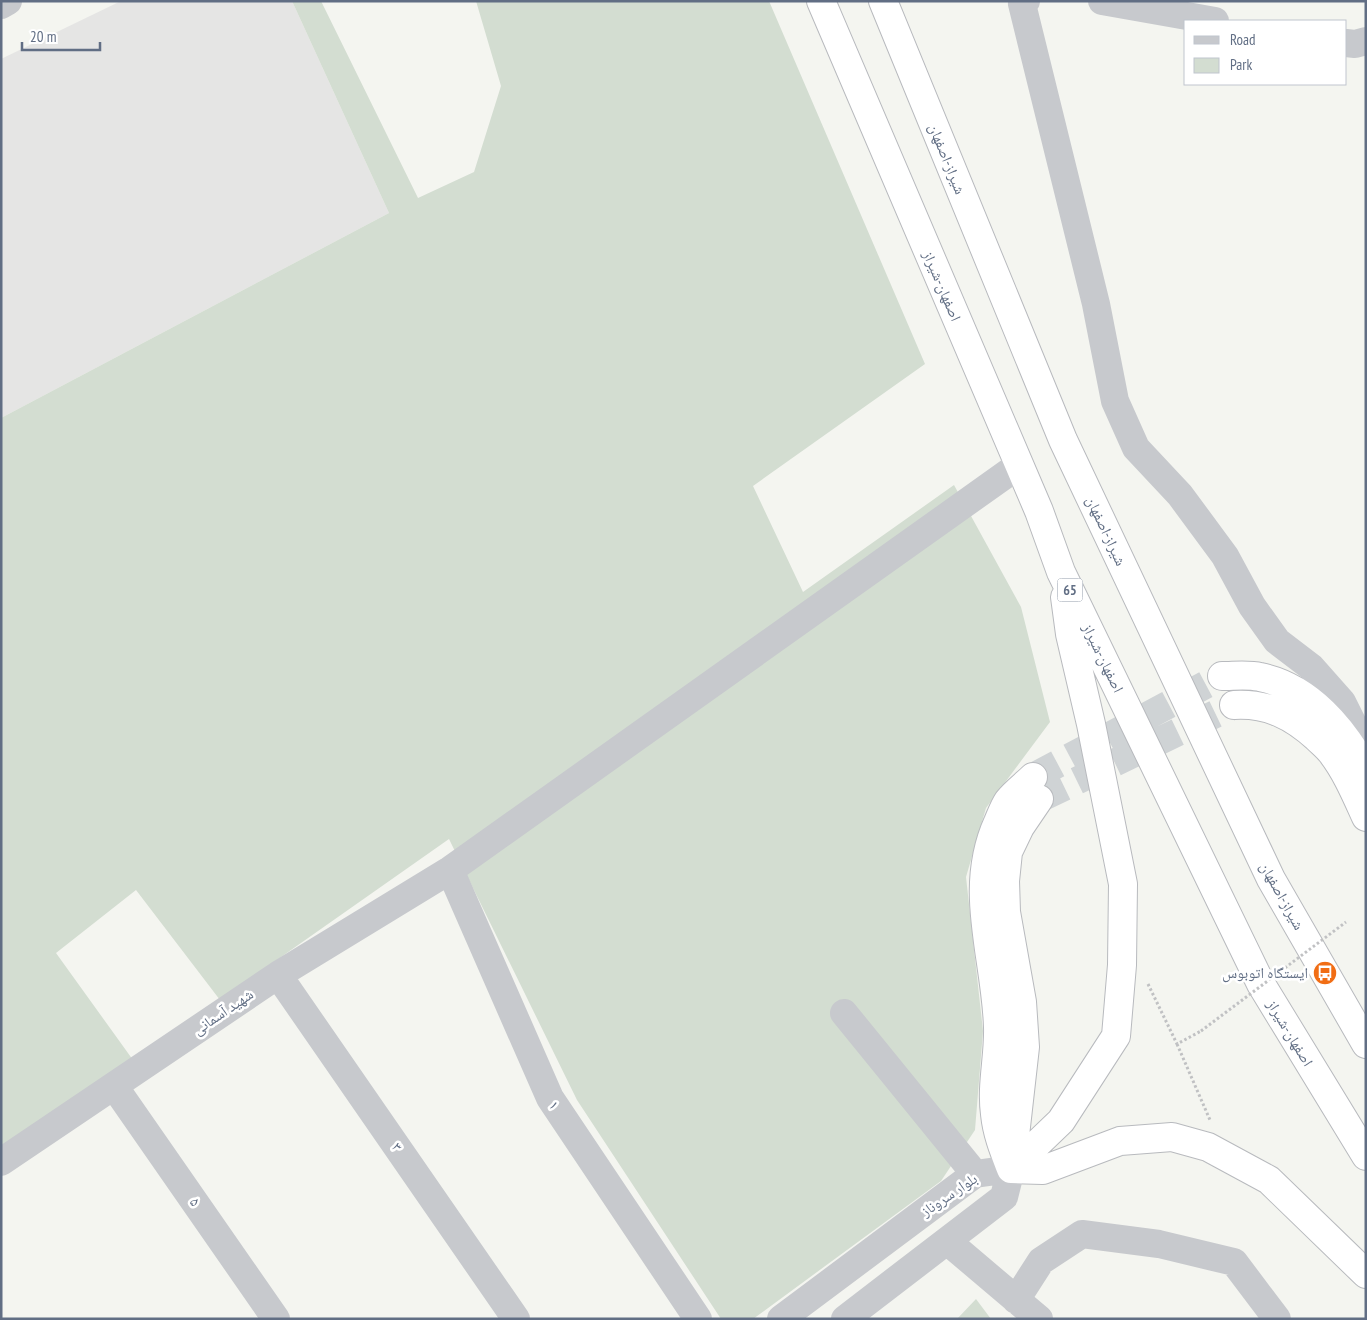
<svg xmlns="http://www.w3.org/2000/svg" width="1367" height="1320" font-family="'PT Sans Narrow','Noto Naskh Arabic',sans-serif">
	<rect width="100%" height="100%" fill="#f4f5f0"/>
	<!-- built -->
	<path fill="#e5e5e4" d="M121,1H292L389,213L1,418V59Z"/>
	<!-- green -->
	<path fill="#d3ddd1" d="M292,1H321L418,198L474,172L501,86L476,1H769L925,364L753,486L803,592L954,485L1021,607L1050,722L986,808L966,877L983,1031L975,1130L941,1181L753,1319H721L577,1100L449,839L220,1000L136,890L56,953L133,1060L1,1151V418L389,213Z
		M976,1299L991,1319H957Z"/>
	<g fill="none" stroke-linecap="round" stroke-linejoin="round">
		<!-- highway-tunnel -->
		<path stroke="#cfd3d5" stroke-width="28" stroke-dasharray="28 14" stroke-linecap="butt" d="M1033,777L1222,676
			M1039,799L1234,705"/>
		<!-- highway casing -->
		<g stroke="#b8babe" stroke-width="30">
			<path id="highway" d="M821,1L1039,511L1061,572L1261,984L1366,1156
				M883,1L1063,440L1271,879L1366,1044
				M1222,676C1234,676 1248,674 1260,677C1309,687 1344,729 1366,771
				M1234,705C1268,703 1293,716 1317,738C1322,743 1327,747 1331,752C1346,771 1356,795 1366,817
				M1012,1162L1025,1047L1022,1002L1006,912L1005,881L1008,852L1020,827L1039,799
				M1011,1169L1061,1121L1116,1036L1122,965L1123,884L1091,724L1070,634L1065,597
				M1011,1169C1004,1151 997,1134 995,1114C991,1085 999,1056 998,1027C996,957 967,890 998,822C1001,815 1004,807 1008,801C1015,792 1025,785 1033,777
				M1011,1169L1043,1170L1120,1141L1172,1137L1208,1147L1269,1180L1366,1274"/>
		</g>
		<!-- path -->
		<path stroke="#c0c1c3" stroke-width="3" stroke-dasharray="2.5 2.5" stroke-linecap="butt" d="M1148,984L1177,1044L1201,1031
			M1177,1044L1210,1120"/>
		<!-- minor -->
		<path stroke="#c7c9cd" stroke-width="28" d="M1026,1L1022,4L1096,304L1115,401L1136,448L1180,495L1225,556L1252,606L1277,641L1311,667L1342,702L1366,750
			M1102,1L1215,21
			M1,5L8,1
			M1346,43L1355,44L1366,41
			M450,870L550,1098L698,1319
			M278,975L516,1319
			M844,1013L975,1174
			M114,1086L276,1319
			M1,1162L278,975L450,870L1019,465
			M947,1241L1039,1319
			M1016,1300L1041,1261L1082,1234L1159,1244L1234,1262L1277,1319
			M781,1319L975,1174L1011,1169L1004,1197L845,1319"/>
		<!-- highway -->
		<use href="#highway" stroke="#fff" stroke-width="28"/>
		<!-- path-bridge -->
		<path stroke="#c0c1c3" stroke-width="3" stroke-dasharray="2.5 2.5" stroke-linecap="butt" d="M1201,1031L1346,922"/>
	</g>
	<!-- icons -->
	<defs>
		<g id="bus-disc" transform="scale(1.25)"><circle r="9.5" fill="#f16d14" stroke="#fff"/><path d="M-5-6H5V4H4V6H2V4H-2V6H-4V4H-5ZM-3.5-4V0h7V-4ZM-3.5 1.2v1.5H-2V1.2ZM2 1.2v1.5H3.5V1.2Z" fill="#fff"/></g>
	</defs>
	<g fill-rule="evenodd">
		<use href="#bus-disc" x="1325" y="973"/>
	</g>
	<g text-anchor="middle" stroke-width="5" stroke-linejoin="round" paint-order="stroke">
		<!-- shield labels -->
		<rect fill="#fff" stroke="#909aa9" stroke-width="1" x="1057.5" y="578.5" width="25" height="23" rx="4"/>
		<g font-size="14" font-weight="bold" fill="#616e84">
			<text x="1070" y="595">65</text>
		</g>
		<!-- street labels -->
		<g font-size="15" fill="#616e84" stroke="#fff">
			<text transform="translate(947 159) rotate(68)" y="5">شیراز-اصفهان</text>
			<text transform="translate(942 286) rotate(67)" y="5">اصفهان-شیراز</text>
			<text transform="translate(1106 531) rotate(65)" y="5">شیراز-اصفهان</text>
			<text transform="translate(1103 658) rotate(64)" y="5">اصفهان-شیراز</text>
			<text transform="translate(1282 896) rotate(61)" y="5">شیراز-اصفهان</text>
			<text transform="translate(223 1012) rotate(-34)" y="5">شهید آسمانی</text>
			<text transform="translate(1290 1033) rotate(59)" y="5">اصفهان-شیراز</text>
			<text transform="translate(554 1105) rotate(57)" y="5">۱</text>
			<text transform="translate(397 1147) rotate(55)" y="5">۳</text>
			<text transform="translate(949 1195) rotate(-34)" y="5">بلوار سروناز</text>
			<text transform="translate(195 1202) rotate(55)" y="5">۵</text>
		</g>
		<!-- poi labels -->
		<g font-size="15" fill="#616e84" stroke="#fff" text-anchor="end">
			<text x="1308" y="978">ایستگاه اتوبوس</text>
		</g>
	</g>
	<!-- border -->
	<rect width="1367" height="1320" fill="none" stroke="#616e84" stroke-width="5"/>
	<!-- legend -->
	<rect x="1184" y="20" width="162" height="65" fill="#ffffff" stroke="#c0c5ce"/>
	<rect x="1194" y="36" width="25" height="8" fill="#c7c9cd" stroke="#c0c5ce"/>
	<text x="1230" y="45" font-size="15" fill="#616e84">Road</text>
	<rect x="1194" y="58" width="25" height="15" fill="#d3ddd1" stroke="#c0c5ce"/>
	<text x="1230" y="70" font-size="15" fill="#616e84">Park</text>
	<!-- scale -->
	<path d="M22 42v8h78v-8" fill="none" stroke="#616e84" stroke-width="2.5"/>
	<text x="30" y="42" font-size="15" fill="#616e84" stroke="#ffffff" stroke-width="4" paint-order="stroke">20 m</text>
</svg>
